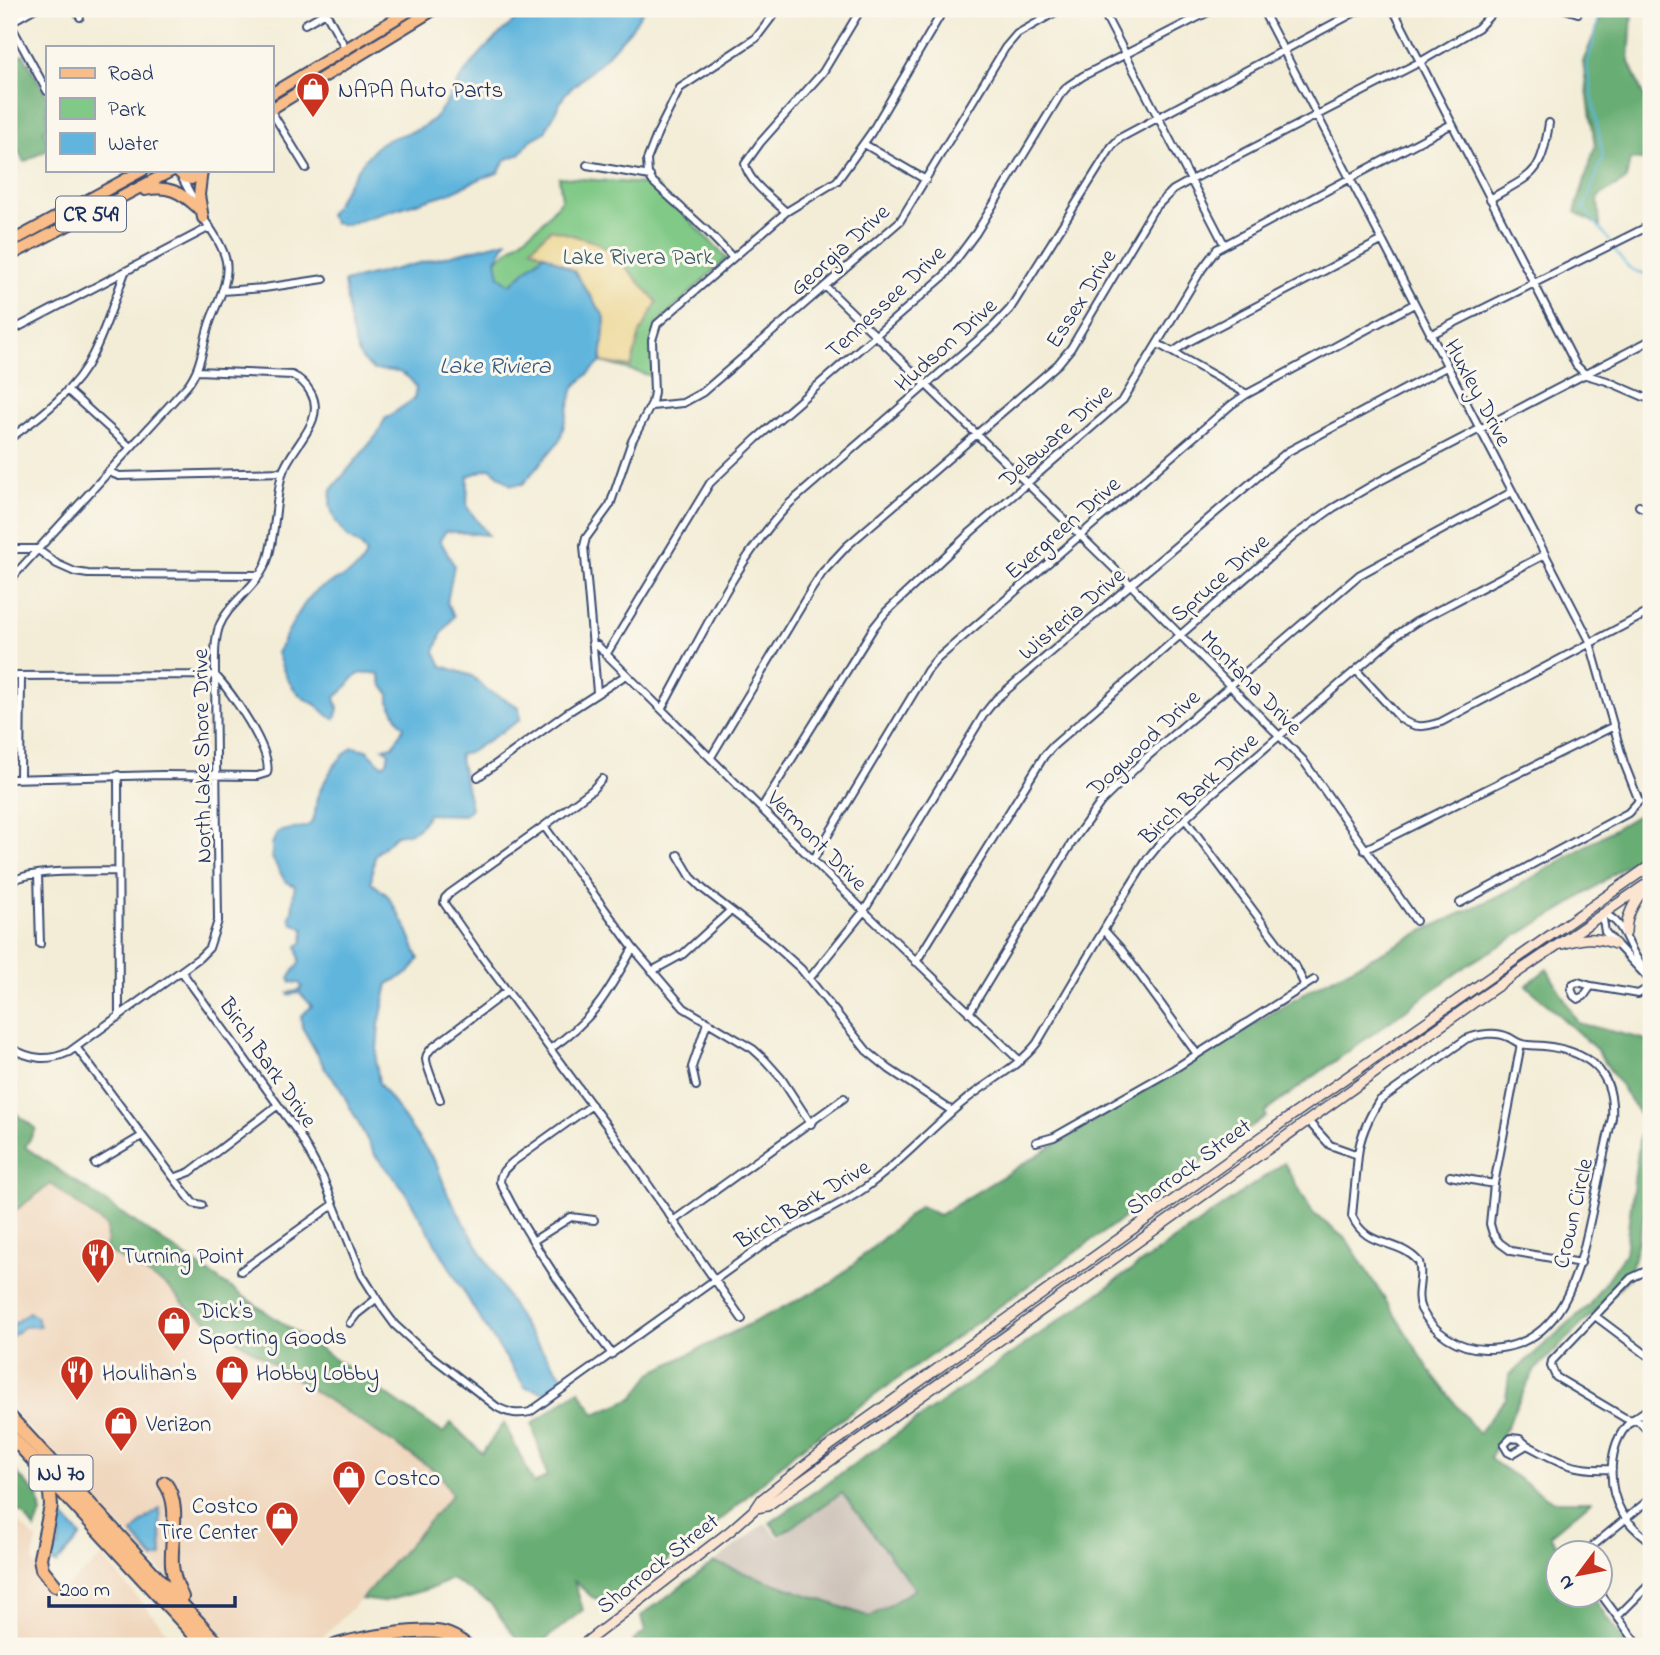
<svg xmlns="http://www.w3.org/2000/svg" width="1660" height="1655" font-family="'Indie Flower',sans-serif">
	<rect width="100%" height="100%" fill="#fbf7ec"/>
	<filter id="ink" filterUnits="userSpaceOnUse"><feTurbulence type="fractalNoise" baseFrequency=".0143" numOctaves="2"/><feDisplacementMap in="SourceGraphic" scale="14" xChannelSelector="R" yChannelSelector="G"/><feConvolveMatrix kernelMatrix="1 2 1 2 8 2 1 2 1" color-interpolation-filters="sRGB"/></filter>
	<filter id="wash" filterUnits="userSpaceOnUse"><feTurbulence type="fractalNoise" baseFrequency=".00686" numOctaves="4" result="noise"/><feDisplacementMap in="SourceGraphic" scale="28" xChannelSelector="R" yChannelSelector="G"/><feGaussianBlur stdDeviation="1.57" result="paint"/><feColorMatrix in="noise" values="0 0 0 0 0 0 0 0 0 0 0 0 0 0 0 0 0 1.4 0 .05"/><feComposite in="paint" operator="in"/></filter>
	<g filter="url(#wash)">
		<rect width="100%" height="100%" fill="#f3edd7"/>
		<!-- built -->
		<path fill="#efd6bc" d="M50,1183L107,1227L106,1250L167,1286L187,1307L440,1474L452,1495L361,1599L314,1646H230L9,1407V1215Z
			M9,1514L37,1540L33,1560L41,1582L55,1596L102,1557L180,1646H9Z"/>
		<!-- industrial -->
		<path fill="#cdc2b9" d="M845,1491L920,1590L874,1623L733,1580L717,1560L765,1523L779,1538Z"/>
		<!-- green -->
		<path fill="#80c986" stroke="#4e7c72" stroke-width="2" d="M559,177L655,185L727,258L657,324L652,376L601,362L605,318L544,255L510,285L498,276L496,260L542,223L562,199Z"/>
		<!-- forest -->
		<path fill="#68ad73" stroke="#426e68" stroke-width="2" d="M1588,9H1636L1632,14L1629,62L1651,113V161L1630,159L1626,180L1598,197L1600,226L1575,212L1595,146L1583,62L1602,15Z
			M23,54L47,96V128L43,131L47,138V150L24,162L12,140L9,141V62Z
			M1651,786V848L1569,905L1469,964L1265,1112L1266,1116L794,1453L729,1513L612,1604L592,1597L574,1581L583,1610L537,1646H522L489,1602L451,1579L435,1587L382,1602L361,1599L452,1495L440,1474L187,1307L167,1286L106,1250L107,1227L51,1184L9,1215V1108L36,1129L25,1147L443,1433L451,1423L482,1453L504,1423L534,1484L547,1476L532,1424L579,1390L595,1414L633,1398L653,1372L832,1283L920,1206L939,1215L1311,989L1423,931L1513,889L1648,809L1644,789Z
			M1547,969L1578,1023L1651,1041V1076L1641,1105L1651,1121V1187L1629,1278L1534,1371L1490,1459L1552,1501H1591L1550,1535L1563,1553L1558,1554V1596H1592L1627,1646H639L633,1641L645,1632L641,1616L714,1562L870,1617L915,1589L842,1493L780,1535L770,1523L1284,1163L1313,1213L1347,1240L1433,1375L1478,1433L1506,1398L1509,1376L1589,1305L1625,1253L1642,1118L1596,1049L1526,985Z
			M9,1465L38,1496L41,1513L35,1530L23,1514L15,1511L9,1505Z"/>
		<!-- sand -->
		<path fill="#eeda9e" stroke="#84847e" stroke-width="2" d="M551,229L595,242L615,255L657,302L640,333L631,367L601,362L605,318L574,271L531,248Z"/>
		<!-- water -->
		<path fill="#61b5dd" stroke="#3e729e" stroke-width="2" d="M531,9H644L632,28L603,60L565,94L545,132L531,140L520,154L505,160L498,173L482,178L449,193L345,225L334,223L329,215C340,197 365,152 383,142C399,133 417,134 432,120C447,106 453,88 465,72C482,50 509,23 531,9Z
			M507,241L496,260L499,276L510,285L544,254L574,271L605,318L601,362L574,387L560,440L523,484L511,485L490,468L468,476L467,507L488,535L446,531L440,540L454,565L447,603L454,616L441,635L435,652L442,666L472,676L487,690L519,707L520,720L470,752L459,755L471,808L464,815L428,814C420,830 414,833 396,835L375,855L371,882L388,896L405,925L419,959L409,973L388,984L379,1025L376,1062L379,1083L436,1163L448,1195L524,1326L564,1379L553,1392H543L525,1387L477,1314L404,1190L375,1155L339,1086L326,1070L302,1027L301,1016L312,1006L300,993L289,995L288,993L300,990L302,987L299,983L291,982L289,978L300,962L297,946L303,942L304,929L292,923L290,917C295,906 292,897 295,886L285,881L272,858V844L277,833C287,828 303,829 309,825C318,818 314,804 318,795C327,776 336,759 353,747L367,750L382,765L387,762L389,752L383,748L393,746L404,727C396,721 395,710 389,702V693L382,685L379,674C348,668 355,685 335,697L338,709L335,719C325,716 325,711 317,706C313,702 307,701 302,697C288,685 283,670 277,653C285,637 302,602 315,592C331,579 361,576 366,553L361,546L347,537L336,522L330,506L331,490L377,435L385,419L414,399L416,387C406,370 393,370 374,370C371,367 365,363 362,359C351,345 347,301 344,282Z
			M29,1312L37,1318L40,1326L23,1327L9,1339V1328Z
			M160,1508L162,1556L154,1559L133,1534L142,1522Z
			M59,1512L81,1536L56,1564L53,1563L52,1555L59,1546Z"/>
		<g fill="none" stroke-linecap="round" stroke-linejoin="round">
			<!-- stream -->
			<path stroke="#61b5dd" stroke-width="2" d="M1601,9L1587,66L1603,157L1584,208L1609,240
				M1614,248C1625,266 1630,273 1651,274"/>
		</g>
	</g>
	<g filter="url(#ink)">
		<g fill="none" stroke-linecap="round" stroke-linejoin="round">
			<!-- street casing -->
			<g stroke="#3b4c70" stroke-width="10">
				<path id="street" d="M76,9L80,17
					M324,9L346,49
					M1102,9L1224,244
					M1262,9L1589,639L1624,763L1639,801L1628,813L1460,903
					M1393,9L1576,365L1586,375L1607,381L1651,400
					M1565,9L1578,13
					M9,22L47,91
					M9,23L34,9
					M305,24L326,12
					M271,111L306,168
					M864,144L926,180
					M587,165L650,176
					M182,178L195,202
					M1490,199C1534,173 1541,176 1549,123
					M786,212C773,199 749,183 745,164L760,143L823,72L861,9
					M733,258L707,231L653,182L648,174L647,160L658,132L680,88L756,38L778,9
					M825,286L1131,585L1303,760L1416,921
					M222,291L264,288L324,279
					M9,332L210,227
					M1430,335L1651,225
					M1158,344L1247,394
					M1173,352L1188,342L1381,241
					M67,390L130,447
					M651,406L683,403L703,392L900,221L1005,48L1017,34L1061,9
					M9,439C40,417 77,389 93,354C106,328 115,299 125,272
					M109,472L119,476L283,472
					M1639,506L1651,512
					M9,549H37L57,564L75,572L88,574L260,575
					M9,581L187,386C202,367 202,347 209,325C215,305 230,283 226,261C223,246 212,230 203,218
					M592,643L597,645L864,911L1020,1061
					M606,655L710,483L756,439L944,276L976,233L1060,95L1068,86L1083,76L1214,9
					M1356,670L1401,719C1415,729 1425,727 1441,722L1651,611
					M9,676L215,675C231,691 273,752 267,773L257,776L162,775L9,779
					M597,692L584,546L586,538L610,505L632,441L652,403L654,392L652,340L657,324L786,212L837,181L871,133L944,9
					M662,708C701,638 735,561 790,503L994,326L1010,309L1112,146L1120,138L1361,9
					M711,757L811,590L822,573L847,546L1058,364L1071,348L1153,210L1173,190L1191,180L1420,62L1478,28L1496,9
					M118,775L119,1017
					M478,777L567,713L626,675
					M20,778L21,676
					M602,779L592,790L544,826L449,894L445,898L444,903L476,949L613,1134L742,1319
					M762,807L874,627L886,612L971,532L1123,400L1202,269L1217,249L1452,124
					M1185,819L1297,969L1305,986
					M544,826L633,948L684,1008L753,1049L765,1060L781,1078L811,1124
					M1364,850L1614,726
					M678,855L691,877L703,889L769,940L801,969L867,1051L889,1069L952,1111
					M813,860L927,671L936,660L1231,405L1247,394L1414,304
					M38,874L40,944
					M9,883C30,868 90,872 117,871
					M1602,913C1620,920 1623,932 1631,948C1636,958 1643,967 1648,978L1605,932Z
					M1104,930L1121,949L1197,1054
					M916,962L1044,756L1053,746L1295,535L1333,508L1376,483L1651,340
					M652,971L683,954L730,911
					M182,972L299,1134L323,1178L362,1275L384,1310L395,1325L418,1346L497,1407C508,1413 517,1415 530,1412L762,1246C795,1224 833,1211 865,1188C900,1163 928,1131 962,1103C986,1082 1017,1069 1037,1043L1119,904L1148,858L1161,842L1207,798L1398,634L1416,622L1544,555
					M809,979L864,911L984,714L996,699L1287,452L1446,367
					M1578,982L1591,986L1584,996L1578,999L1574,996L1571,989L1573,984Z
					M1591,986L1638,994L1651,986
					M969,1013L1073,841L1101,802L1147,757L1359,575L1512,492
					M1521,1044L1494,1184L1490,1224L1493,1234L1500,1243L1511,1251L1581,1263
					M9,1047C30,1059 47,1062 69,1052L199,958L209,948L218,921L215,675C215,659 214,642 219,627C229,601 259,587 268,558C276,531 275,501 282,474C290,447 327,422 311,393C306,384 301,379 292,375L197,371
					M76,1047L174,1178L190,1172L278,1105
					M550,1049C594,1019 608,993 633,948
					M696,1086L692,1067L707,1023
					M440,1100C437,1091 426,1066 426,1059C426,1054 429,1051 432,1048L507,991
					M592,1105L514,1161C506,1168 500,1172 500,1182C531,1244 570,1299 612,1354
					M1308,1121L1330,1145L1358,1155L1352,1216C1367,1250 1397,1237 1419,1262C1424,1278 1414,1294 1421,1309C1433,1332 1458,1349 1485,1349C1565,1350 1580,1268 1593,1207C1599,1177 1605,1148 1612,1118C1615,1071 1588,1051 1544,1046C1537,1045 1529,1046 1522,1044C1517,1043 1513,1039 1508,1037C1496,1031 1478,1034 1466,1039L1379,1101C1369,1117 1360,1136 1358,1155
					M1036,1142L1054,1137L1174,1069L1314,980
					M95,1164L142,1136
					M1450,1176L1494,1184
					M174,1178L193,1203L202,1205
					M1651,1198L1648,1202L1651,1210
					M673,1221L844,1098
					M533,1241L571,1217L594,1220
					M241,1271L333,1205
					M1651,1277L1644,1272L1631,1278L1552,1361L1551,1366L1556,1377L1625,1418L1640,1422L1651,1434
					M1595,1316L1651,1358
					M350,1323L357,1314L376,1299
					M1651,1407C1644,1412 1635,1417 1629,1423C1608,1445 1607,1486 1621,1511C1628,1524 1640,1533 1651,1543
					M1511,1438L1520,1439L1527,1445L1512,1454L1508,1452L1504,1445Z
					M1527,1445C1560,1463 1573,1471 1612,1469
					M1583,1554L1651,1498
					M1600,1593L1639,1646
					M1618,1616L1651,1583"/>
			</g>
			<!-- secondary casing -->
			<g stroke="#3b4c70" stroke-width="12">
				<path id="secondary" d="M1626,933C1626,914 1635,902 1645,887
					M1562,944C1581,938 1596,936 1615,944
					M756,1508L767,1506L1480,998L1651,881
					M581,1646L730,1531L756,1508L762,1499L832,1444L1284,1121L1651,865"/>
			</g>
			<!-- primary casing -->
			<g stroke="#3b4c70" stroke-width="14">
				<path id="primary" d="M271,94L412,9
					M271,109L435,9
					M177,170L184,177L191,179L200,172
					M202,170L199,195L203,218
					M145,190C168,185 181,192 198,208
					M9,243L143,170
					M9,256L173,170"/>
			</g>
			<!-- highway casing -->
			<g stroke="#3b4c70" stroke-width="16">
				<path id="highway" d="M9,1416L220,1646
					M9,1434L205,1646
					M42,1477L50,1493L51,1506L40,1558L42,1569L55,1585
					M165,1483C182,1507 170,1537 172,1565C173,1576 177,1587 182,1597
					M335,1646C357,1638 421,1628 443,1633C452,1635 460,1640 467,1646"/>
			</g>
			<!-- street -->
			<use href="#street" stroke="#fff" stroke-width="6"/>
			<!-- secondary -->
			<use href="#secondary" stroke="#fce5d0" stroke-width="9"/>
			<!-- primary -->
			<use href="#primary" stroke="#f8bd89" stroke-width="10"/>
			<!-- highway -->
			<use href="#highway" stroke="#f8bd89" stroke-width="12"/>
		</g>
	</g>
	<!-- icons -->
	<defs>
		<g id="shop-pin" transform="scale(1.75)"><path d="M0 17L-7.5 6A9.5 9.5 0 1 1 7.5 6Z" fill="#c8321e" stroke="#fbf7ec"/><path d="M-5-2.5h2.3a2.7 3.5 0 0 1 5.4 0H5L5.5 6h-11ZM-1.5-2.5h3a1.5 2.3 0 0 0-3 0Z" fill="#fff"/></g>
		<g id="restaurant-pin" transform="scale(1.75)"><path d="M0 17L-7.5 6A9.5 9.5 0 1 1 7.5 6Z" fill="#c8321e" stroke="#fbf7ec"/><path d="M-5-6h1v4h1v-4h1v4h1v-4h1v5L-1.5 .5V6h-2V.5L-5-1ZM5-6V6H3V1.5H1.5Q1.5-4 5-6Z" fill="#fff"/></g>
	</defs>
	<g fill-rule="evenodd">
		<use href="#shop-pin" x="313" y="89"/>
		<use href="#restaurant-pin" x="98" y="1255"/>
		<use href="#shop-pin" x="174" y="1323"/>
		<use href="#restaurant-pin" x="77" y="1372"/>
		<use href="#shop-pin" x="232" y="1372"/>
		<use href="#shop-pin" x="121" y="1423"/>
		<use href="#shop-pin" x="349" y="1477"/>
		<use href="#shop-pin" x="282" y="1518"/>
	</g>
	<g text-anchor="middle" stroke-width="6" stroke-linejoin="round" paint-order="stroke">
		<!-- shield labels -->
		<g fill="#fbf7ec" stroke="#5e6b89" stroke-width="2">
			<rect x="56" y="196.5" width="70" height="35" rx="5"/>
			<rect x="29.5" y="1455.5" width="63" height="35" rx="5"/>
		</g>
		<g font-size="21" font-weight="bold" fill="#1b2f5e">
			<text x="91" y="221">CR 549</text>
			<text x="61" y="1480">NJ 70</text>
		</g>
		<!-- poi labels -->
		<g font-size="23" fill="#1b2f5e" stroke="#fbf7ec" text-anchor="start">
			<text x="338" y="97">NAPA Auto Parts</text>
			<text x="122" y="1263">Turning Point</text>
			<text x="198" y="1318">Dick's<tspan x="198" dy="26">Sporting Goods</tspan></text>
			<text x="102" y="1380">Houlihan's</text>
			<text x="256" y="1380">Hobby Lobby</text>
			<text x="146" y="1431">Verizon</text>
			<text x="374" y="1485">Costco</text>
			<text x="258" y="1513" text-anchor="end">Costco<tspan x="258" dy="26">Tire Center</tspan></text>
		</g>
		<!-- street labels -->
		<g font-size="23" fill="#1b2f5e" stroke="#fbf7ec">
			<text transform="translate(839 249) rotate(-42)" y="8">Georgia Drive</text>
			<text transform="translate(1080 298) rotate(-58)" y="8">Essex Drive</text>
			<text transform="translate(885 301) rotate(-43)" y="8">Tennessee Drive</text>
			<text transform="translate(945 344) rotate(-42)" y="8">Hudson Drive</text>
			<text transform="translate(1479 392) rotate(62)" y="8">Huxley Drive</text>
			<text transform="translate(1055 435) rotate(-42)" y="8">Delaware Drive</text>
			<text transform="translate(1062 527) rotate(-41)" y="8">Evergreen Drive</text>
			<text transform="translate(1219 577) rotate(-41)" y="8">Spruce Drive</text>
			<text transform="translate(1071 613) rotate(-40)" y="8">Wisteria Drive</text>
			<text transform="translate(1252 682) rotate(46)" y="8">Montana Drive</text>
			<text transform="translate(1143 742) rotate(-43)" y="8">Dogwood Drive</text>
			<text transform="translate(201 756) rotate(-91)" y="8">North Lake Shore Drive</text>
			<text transform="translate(1198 788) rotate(-43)" y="8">Birch Bark Drive</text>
			<text transform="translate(818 840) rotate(45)" y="8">Vermont Drive</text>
			<text transform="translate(269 1062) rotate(55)" y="8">Birch Bark Drive</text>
			<text transform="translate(1188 1166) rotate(-36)" y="8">Shorrock Street</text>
			<text transform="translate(802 1203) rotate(-31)" y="8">Birch Bark Drive</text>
			<text transform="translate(1572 1213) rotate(-77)" y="8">Crown Circle</text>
			<text transform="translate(657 1563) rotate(-38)" y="8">Shorrock Street</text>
		</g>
		<!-- park labels -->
		<g font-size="23" fill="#395d6a" stroke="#fbf7ec">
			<text x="638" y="264">Lake Rivera Park</text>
		</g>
		<!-- water labels -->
		<g font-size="24" font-style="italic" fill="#305784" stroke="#fbf7ec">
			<text x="495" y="373">Lake Riviera</text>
		</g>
	</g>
	<!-- margin -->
	<rect width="1660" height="1655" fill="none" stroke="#fbf7ec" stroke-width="35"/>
	<!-- legend -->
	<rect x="46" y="46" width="228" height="126" fill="#fbf7ec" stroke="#a1a7b3" stroke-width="2"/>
	<rect x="60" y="68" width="35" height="10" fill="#f8bd89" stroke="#a1a7b3" stroke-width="2"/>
	<text x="108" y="80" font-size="21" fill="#1b2f5e">Road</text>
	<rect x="60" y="98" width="35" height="21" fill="#80c986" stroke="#a1a7b3" stroke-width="2"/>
	<text x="108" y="116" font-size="21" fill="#1b2f5e">Park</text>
	<rect x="60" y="133" width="35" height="21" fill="#61b5dd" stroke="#a1a7b3" stroke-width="2"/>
	<text x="108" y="150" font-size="21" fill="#1b2f5e">Water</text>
	<!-- north arrow -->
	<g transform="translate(1579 1574) rotate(238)"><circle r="33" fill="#fbf7ec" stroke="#a1a7b3" stroke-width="2"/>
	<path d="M0-5L12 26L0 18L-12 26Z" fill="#c8321e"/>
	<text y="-10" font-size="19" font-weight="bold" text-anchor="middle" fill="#1b2f5e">N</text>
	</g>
	<!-- scale -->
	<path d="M49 1596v10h186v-10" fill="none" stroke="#1b2f5e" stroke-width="3.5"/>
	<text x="60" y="1596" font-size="21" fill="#1b2f5e" stroke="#fbf7ec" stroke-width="5" paint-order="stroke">200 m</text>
</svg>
